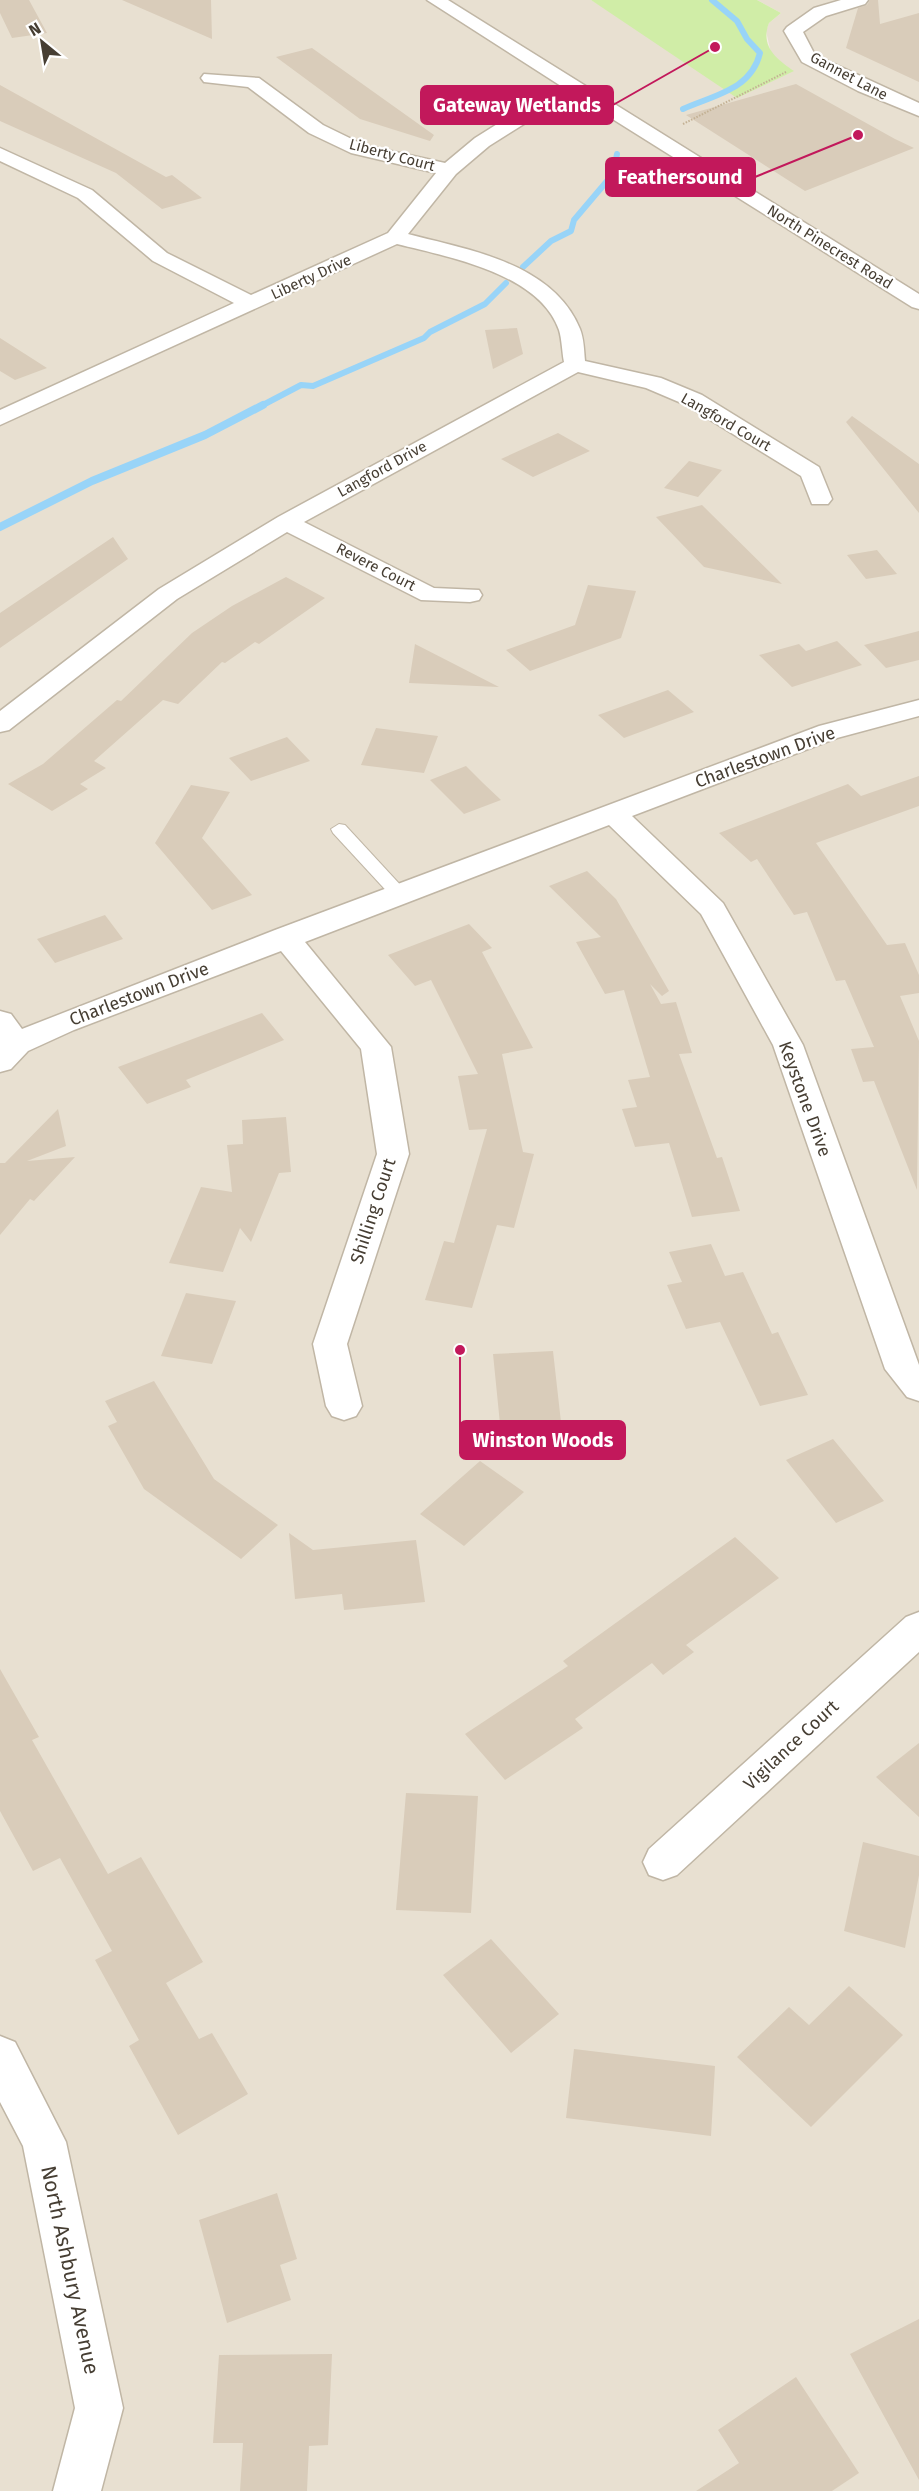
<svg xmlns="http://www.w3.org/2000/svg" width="919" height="2491" font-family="'Fira Sans',sans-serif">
	<rect width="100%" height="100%" fill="#f4eee3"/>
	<!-- residential -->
	<path fill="#e8e0d1" d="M0,0H591L618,16L781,62L771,53L766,31L769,23L781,13L757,0H919V2491H0Z"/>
	<!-- green -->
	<path fill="#d0eda7" d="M591,0H757L781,13L769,23C760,46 776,59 794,71L737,98Z"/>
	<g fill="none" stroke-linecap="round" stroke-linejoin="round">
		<!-- stream-far1 -->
		<path stroke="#98d4f8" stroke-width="6" d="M683,109C714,95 751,90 760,53L747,39L737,21L712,0
			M523,267L551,241L571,231L574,220L613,174L617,154
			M261,406L301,385L313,386L424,338L430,332L485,304L506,283"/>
		<!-- stream -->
		<path stroke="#98d4f8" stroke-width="8" d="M0,527L92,481L205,435L263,405"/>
	</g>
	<!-- building -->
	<path fill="#d9ccba" d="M0,0H29L47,33L12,38L0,13Z
		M122,0H211L212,39Z
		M870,0H878L880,24L919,13V82L846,48L858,8L867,5Z
		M312,48L434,135L430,141L360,119L276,57Z
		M796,84L895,139L914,148L805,191L686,115Z
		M0,85L166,177L172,175L202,198L162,209L116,173L0,121Z
		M517,328L523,354L493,369L485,330Z
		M0,338L47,368L15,380L0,371Z
		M852,416L919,464V513L846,422Z
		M558,433L590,451L533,477L501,459Z
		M689,461L722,470L698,497L664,488Z
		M702,505L782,584L704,567L656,517Z
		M113,537L128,559L0,648V613Z
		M877,550L897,574L866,579L847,555Z
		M286,577L325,598L259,644L255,642L225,663L222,662L178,704L163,700L94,761L106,768L80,784L88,789L52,811L8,784L43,764L117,700L121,701L192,633L232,606Z
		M588,585L636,591L621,638L530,671L506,650L575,625Z
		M919,631V660L886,668L864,645Z
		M837,641L862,665L792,687L759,655L799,644L806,651Z
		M415,644L499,687L409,683Z
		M668,690L694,712L624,738L598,715Z
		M376,728L438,736L424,773L361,765Z
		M287,737L310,761L251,781L229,758Z
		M466,766L483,783L501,800L464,814L430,780Z
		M919,776V806L816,843L887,945L905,943L919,975V993L900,996L919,1041L917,1190L874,1081L863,1082L851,1049L874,1047L845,980L836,981L807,912L794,915L757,859L751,862L719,833L848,784L861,796Z
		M191,785L230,792L202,838L252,895L212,910L155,843Z
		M587,871L616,899L669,991L662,996L650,984L661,1004L676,1002L692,1053L679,1054L717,1158L722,1157L740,1211L692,1217L669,1143L635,1147L622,1109L637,1107L628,1080L650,1077L624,990L605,994L576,942L601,937L549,886Z
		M105,915L123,939L55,963L37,939Z
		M469,924L492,948L482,952L533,1048L502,1054L523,1152L534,1154L514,1228L497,1225L472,1308L425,1300L444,1241L454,1243L487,1129L469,1130L458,1076L478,1074L431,980L415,986L388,955Z
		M262,1013L284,1040L186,1080L191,1087L147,1104L118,1067Z
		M58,1109L66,1146L27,1161L75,1157L34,1201L30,1199L0,1235V1163H5Z
		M286,1117L291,1172L279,1173L251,1242L240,1228L223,1272L169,1263L201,1187L232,1192L227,1145L243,1144L242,1120Z
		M711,1244L725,1276L743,1272L772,1334L778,1332L808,1395L760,1406L720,1322L686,1329L667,1285L682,1282L669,1252Z
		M186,1293L236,1301L212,1364L161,1356Z
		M553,1351L563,1440L502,1444L493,1354Z
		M154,1381L214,1479L278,1525L241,1559L144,1489L108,1426L117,1422L105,1401Z
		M833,1439L884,1501L836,1523L786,1460Z
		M480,1461L524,1492L464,1546L420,1514Z
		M289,1533L313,1550L416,1540L425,1602L344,1610L342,1594L295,1599Z
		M735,1537L779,1578L686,1645L694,1652L663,1675L652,1663L575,1719L583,1728L505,1780L465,1734L568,1666L563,1661Z
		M0,1669L39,1737L32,1740L108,1874L141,1857L203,1962L166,1983L199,2039L212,2033L248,2094L178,2135L129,2046L139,2040L95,1960L112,1951L60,1858L33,1871L0,1811Z
		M919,1743V1817L876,1777Z
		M406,1793L478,1796L471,1913L396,1910Z
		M863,1842L919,1856V1875L905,1948L844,1931Z
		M491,1939L559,2014L511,2053L443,1975Z
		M849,1986L903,2035L811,2127L737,2057L789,2007L809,2025Z
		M574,2049L715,2066L711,2136L566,2118Z
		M277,2193L297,2259L280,2265L291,2300L227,2323L199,2220Z
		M919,2319V2480L850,2354Z
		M332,2354L328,2445L309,2446L307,2491H240L243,2443H213L219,2355Z
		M796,2377L859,2473L832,2491H696L739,2463L718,2430Z"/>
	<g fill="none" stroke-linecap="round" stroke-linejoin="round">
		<!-- service casing -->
		<g stroke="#c0b6a5" stroke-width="2">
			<path id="service" d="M339,824L345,825L405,890L407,894L405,898H393L333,833L331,829Z"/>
		</g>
		<!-- minor casing -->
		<g stroke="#c0b6a5" stroke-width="3">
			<path id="minor" d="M427,0H448L919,294V309L912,307L587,103L532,119L489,146L456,174L408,234C469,250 553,263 580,329C584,339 584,350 585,361L661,378L702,395L819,467L832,499L828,504H812L801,476L686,405L646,388L578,372L304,522L434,588L479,590L482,595L479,600L470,602L421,600L287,532L177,599L9,730L0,732V711L159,589L278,517L564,362C562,352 562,340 559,330C539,273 448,257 397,244L0,425V410L234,303L153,261L78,198L0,161V148L92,190L167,253L251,295L388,233L436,173L351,153L309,133L248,87L204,82L201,78L204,74L259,78L323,125L364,145L445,163L475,138L518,111L575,95Z
				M841,0H868L865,4L826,16L803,32L815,55L919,103V116L858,91L802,62L784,31L787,27L814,8Z
				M919,700V716L837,738L632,816L723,903L803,1045L919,1365V1401L907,1397L885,1369L773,1045L701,914L609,825L305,942L391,1047L409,1154L347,1344L362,1406L356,1416L344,1420L332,1416L326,1406L313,1344L377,1154L361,1049L281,951L74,1030L28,1051L11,1069L0,1072V1011L11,1014L22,1029L275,930L819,726Z
				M919,1612V1652L677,1875L663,1880L649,1875L643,1862L649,1849L906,1617Z
				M0,2036L15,2042L66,2142L123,2408L101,2491H53L75,2408L23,2146L0,2102Z"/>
		</g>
		<!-- path -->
		<path stroke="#c3b194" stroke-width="2" stroke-dasharray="1.5 1.5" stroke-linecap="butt" d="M683,124L786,72"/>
		<!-- service -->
		<use href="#service" fill="#fff" fill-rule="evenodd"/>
		<!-- minor -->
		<use href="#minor" fill="#fff" fill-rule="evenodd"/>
	</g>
	<g text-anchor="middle" stroke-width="4.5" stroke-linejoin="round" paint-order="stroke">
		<!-- far-street labels -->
		<g font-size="15" fill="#463e33" stroke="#fff">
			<text transform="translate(849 76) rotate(28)" y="5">Gannet Lane</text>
			<text transform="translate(392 155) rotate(15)" y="5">Liberty Court</text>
			<text transform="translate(830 247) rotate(32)" y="5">North Pinecrest Road</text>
			<text transform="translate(311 277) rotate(-25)" y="5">Liberty Drive</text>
			<text transform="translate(726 422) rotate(30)" y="5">Langford Court</text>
			<text transform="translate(382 469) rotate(-29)" y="5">Langford Drive</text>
			<text transform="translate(376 567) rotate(27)" y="5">Revere Court</text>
		</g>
		<!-- street labels -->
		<g font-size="18" fill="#463e33" stroke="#fff">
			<text transform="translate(765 757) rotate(-20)" y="6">Charlestown Drive</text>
			<text transform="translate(139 994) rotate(-21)" y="6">Charlestown Drive</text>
			<text transform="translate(805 1099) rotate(70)" y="6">Keystone Drive</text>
			<text transform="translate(373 1211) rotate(-72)" y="6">Shilling Court</text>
			<text transform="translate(791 1745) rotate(-43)" y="6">Vigilance Court</text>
		</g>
		<!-- near-street labels -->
		<g font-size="21" fill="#463e33" stroke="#fff">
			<text transform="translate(70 2270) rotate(78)" y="7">North Ashbury Avenue</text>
		</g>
	</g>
	<!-- callouts -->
	<path fill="none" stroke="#c2185b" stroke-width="2" d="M715 47L613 105M858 135L755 177M460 1350L460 1440"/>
	<g fill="#c2185b" stroke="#fff" stroke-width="2">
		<circle cx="715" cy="47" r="6"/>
		<circle cx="858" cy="135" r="6"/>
		<circle cx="460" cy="1350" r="6"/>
	</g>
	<g fill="#c2185b" stroke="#c2185b" stroke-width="2">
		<rect x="421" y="86" width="192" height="38" rx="6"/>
		<rect x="606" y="158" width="149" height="38" rx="6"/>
		<rect x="460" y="1421" width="165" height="38" rx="6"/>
	</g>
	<g font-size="20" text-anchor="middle" font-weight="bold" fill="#fff">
		<text x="517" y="112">Gateway Wetlands</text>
		<text x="680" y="184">Feathersound</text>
		<text x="543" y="1447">Winston Woods</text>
	</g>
	<!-- north arrow -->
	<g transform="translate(42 42) rotate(330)" stroke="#ffffff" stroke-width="4.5" paint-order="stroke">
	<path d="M0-4.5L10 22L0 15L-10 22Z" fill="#463e33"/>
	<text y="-9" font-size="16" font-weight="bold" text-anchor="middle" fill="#463e33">N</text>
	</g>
</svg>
